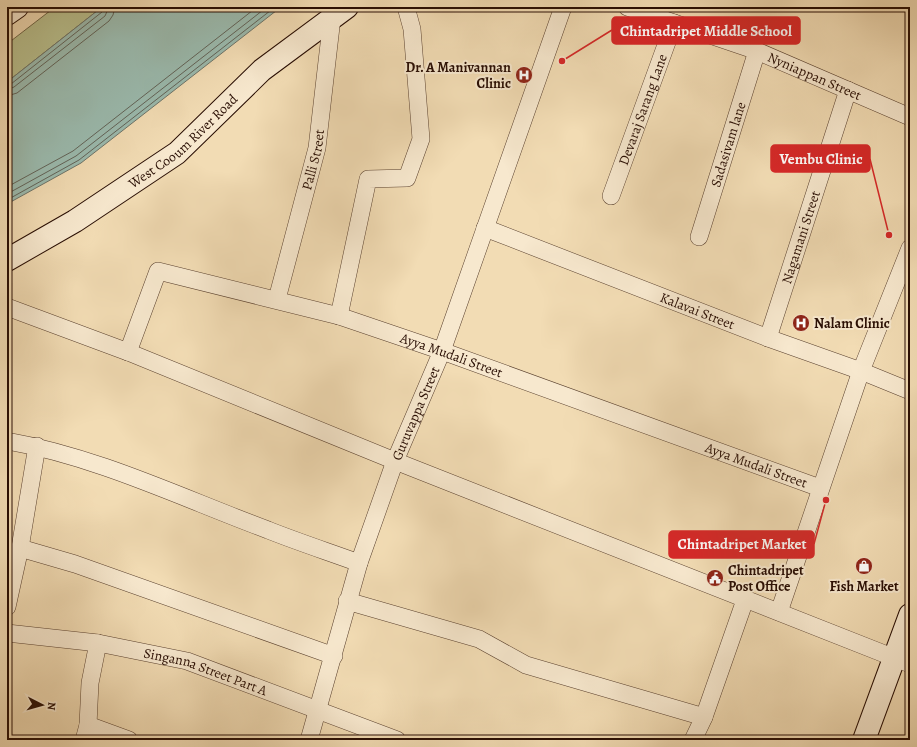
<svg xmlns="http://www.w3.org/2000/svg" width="917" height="747" font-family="Alegreya,serif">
	<rect width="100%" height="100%" fill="#f2dcb4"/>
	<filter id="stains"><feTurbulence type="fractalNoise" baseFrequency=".005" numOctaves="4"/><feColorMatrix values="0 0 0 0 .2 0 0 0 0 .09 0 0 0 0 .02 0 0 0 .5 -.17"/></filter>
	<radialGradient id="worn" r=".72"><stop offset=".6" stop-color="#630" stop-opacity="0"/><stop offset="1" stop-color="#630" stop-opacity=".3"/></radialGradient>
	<!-- green -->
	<path fill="#b9c08e" stroke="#706648" d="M55,7H102L7,82V44Z"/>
	<!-- water -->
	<path fill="#9bbbaf" stroke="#6d756a" d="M102,7H281L81,163L7,204V82Z"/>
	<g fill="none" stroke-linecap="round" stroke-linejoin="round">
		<!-- shore -->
		<path stroke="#626459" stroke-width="1" d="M7,84H11L102,12L104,7
			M7,90L14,87L105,16L109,7
			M7,96L17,93L109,21L113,15L115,7
			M7,187L73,151L257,7
			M7,194L76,156L267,7
			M7,200L79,160L275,7"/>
		<!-- street casing -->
		<g stroke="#5a412f" stroke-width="18">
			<g id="street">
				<path id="s1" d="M627,7L757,51L910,117"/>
				<path id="s2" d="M611,196L674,23"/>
				<path id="s3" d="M485,228L768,338L861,371L910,391"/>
				<path id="s4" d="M699,237L757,51"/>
				<path id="s5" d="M277,299L317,148L332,18"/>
				<path d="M7,307L128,352L395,461L910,664"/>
				<path d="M339,316L368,179L407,178L421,139L412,29L406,7"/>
				<path id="s6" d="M768,338L848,90"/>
				<path id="s7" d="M128,352L158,271L339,316L442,351L820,488"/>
				<path d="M7,441C98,457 182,498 268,530C298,542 329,552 359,563"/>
				<path d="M20,548L75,564L334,656"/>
				<path d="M347,601L479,639L526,665L704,717"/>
				<path d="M7,607L20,548L37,446"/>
				<path d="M779,612L861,371L910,248"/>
				<path id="s8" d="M7,633L98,643L187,661L397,740"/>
				<path d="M88,725L129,740"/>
				<path d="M84,740L88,725L90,683L98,643"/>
				<path id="s9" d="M309,740L359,563L395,461L442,351L563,7"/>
				<path d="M693,740L704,717L745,600"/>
			</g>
		</g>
		<!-- secondary casing -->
		<g stroke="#280d03" stroke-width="24">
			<g id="secondary">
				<path d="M7,14L17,7"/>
				<path id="s10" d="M7,260L75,221L177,153L262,70L347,7"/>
				<path d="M864,740L910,615"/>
			</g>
		</g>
		<!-- street -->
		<use href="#street" stroke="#f7e8ce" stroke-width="17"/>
		<!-- secondary -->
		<use href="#secondary" stroke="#f7e8ce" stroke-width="22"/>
	</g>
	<!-- icons -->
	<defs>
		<g id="hospital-disc" transform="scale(0.9)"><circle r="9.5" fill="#8f2418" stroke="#f7e8ce"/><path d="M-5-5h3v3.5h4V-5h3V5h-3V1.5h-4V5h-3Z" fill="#fff"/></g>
		<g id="shop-disc" transform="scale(0.9)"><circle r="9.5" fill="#8f2418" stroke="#f7e8ce"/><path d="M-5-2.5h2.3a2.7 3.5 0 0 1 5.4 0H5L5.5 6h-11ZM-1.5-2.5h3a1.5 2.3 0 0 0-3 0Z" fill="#fff"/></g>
		<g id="civic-disc" transform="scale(0.9)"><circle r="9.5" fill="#8f2418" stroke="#f7e8ce"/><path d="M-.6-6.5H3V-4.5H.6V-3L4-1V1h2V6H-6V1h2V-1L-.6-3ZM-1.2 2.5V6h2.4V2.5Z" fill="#fff"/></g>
	</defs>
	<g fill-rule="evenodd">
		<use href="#hospital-disc" x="524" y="75"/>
		<use href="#hospital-disc" x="801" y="323"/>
		<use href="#shop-disc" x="864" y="566"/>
		<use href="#civic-disc" x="715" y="578"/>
	</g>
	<g text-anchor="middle" stroke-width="4" stroke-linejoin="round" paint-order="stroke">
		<!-- poi labels -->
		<g font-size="14" font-weight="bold" fill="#280d03" stroke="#f7e8ce" text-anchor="start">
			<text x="511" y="72" text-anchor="end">Dr. A Manivannan<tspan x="511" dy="16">Clinic</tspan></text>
			<text x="814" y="328">Nalam Clinic</text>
			<text x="728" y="575">Chintadripet<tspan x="728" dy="16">Post Office</tspan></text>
			<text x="864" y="591" text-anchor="middle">Fish Market</text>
		</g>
		<!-- street labels -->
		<g font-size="14" fill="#280d03" stroke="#f7e8ce">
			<text dy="5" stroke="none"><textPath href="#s1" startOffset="200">Nyniappan Street</textPath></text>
			<text dy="5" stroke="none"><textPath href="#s2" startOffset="92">Devaraj Sarang Lane</textPath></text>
			<text dy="5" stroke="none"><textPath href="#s10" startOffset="213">West Cooum River Road</textPath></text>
			<text dy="5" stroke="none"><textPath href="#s4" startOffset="97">Sadasivam lane</textPath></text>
			<text dy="5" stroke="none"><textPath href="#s5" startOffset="144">Palli Street</textPath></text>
			<text dy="5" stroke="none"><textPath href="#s6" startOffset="106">Nagamani Street</textPath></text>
			<text dy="5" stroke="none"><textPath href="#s3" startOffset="228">Kalavai Street</textPath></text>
			<text dy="5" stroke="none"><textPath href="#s7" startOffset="392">Ayya Mudali Street</textPath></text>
			<text dy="5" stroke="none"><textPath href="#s9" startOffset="344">Guruvappa Street</textPath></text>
			<text dy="5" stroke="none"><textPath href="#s7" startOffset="716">Ayya Mudali Street</textPath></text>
			<text dy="5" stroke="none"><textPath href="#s8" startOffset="203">Singanna Street Part A</textPath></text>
		</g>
	</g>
	<!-- callouts -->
	<path fill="none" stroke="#d62828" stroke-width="1.5" d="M562 61L612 30M889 235L870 159M826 500L814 544"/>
	<g fill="#d62828" stroke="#f7e8ce" stroke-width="1.5">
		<circle cx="562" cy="61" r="4"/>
		<circle cx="889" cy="235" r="4"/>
		<circle cx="826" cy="500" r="4"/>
	</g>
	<g fill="#d62828" stroke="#d62828" stroke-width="1.5">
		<rect x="612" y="17" width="188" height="27" rx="4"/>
		<rect x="771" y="145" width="99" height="27" rx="4"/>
		<rect x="669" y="531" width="145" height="27" rx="4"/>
	</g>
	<g font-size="15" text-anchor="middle" font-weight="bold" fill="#fff">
		<text x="706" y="36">Chintadripet Middle School</text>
		<text x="821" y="164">Vembu Clinic</text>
		<text x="742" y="549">Chintadripet Market</text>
	</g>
	<!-- margin -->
	<rect width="917" height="747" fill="none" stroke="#f2dcb4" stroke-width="24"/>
	<rect x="8" y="8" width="901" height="731" fill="none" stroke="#280d03" stroke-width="2"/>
	<rect x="12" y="12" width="893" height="723" fill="none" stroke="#280d03"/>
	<!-- north arrow -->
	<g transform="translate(42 705) rotate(96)" stroke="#f7e8ce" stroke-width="3" paint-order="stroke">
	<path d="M0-3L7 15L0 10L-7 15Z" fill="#280d03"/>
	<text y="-6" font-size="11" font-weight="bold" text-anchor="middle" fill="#280d03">N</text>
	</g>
	<rect width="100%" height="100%" filter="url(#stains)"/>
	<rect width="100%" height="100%" fill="url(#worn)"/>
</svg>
